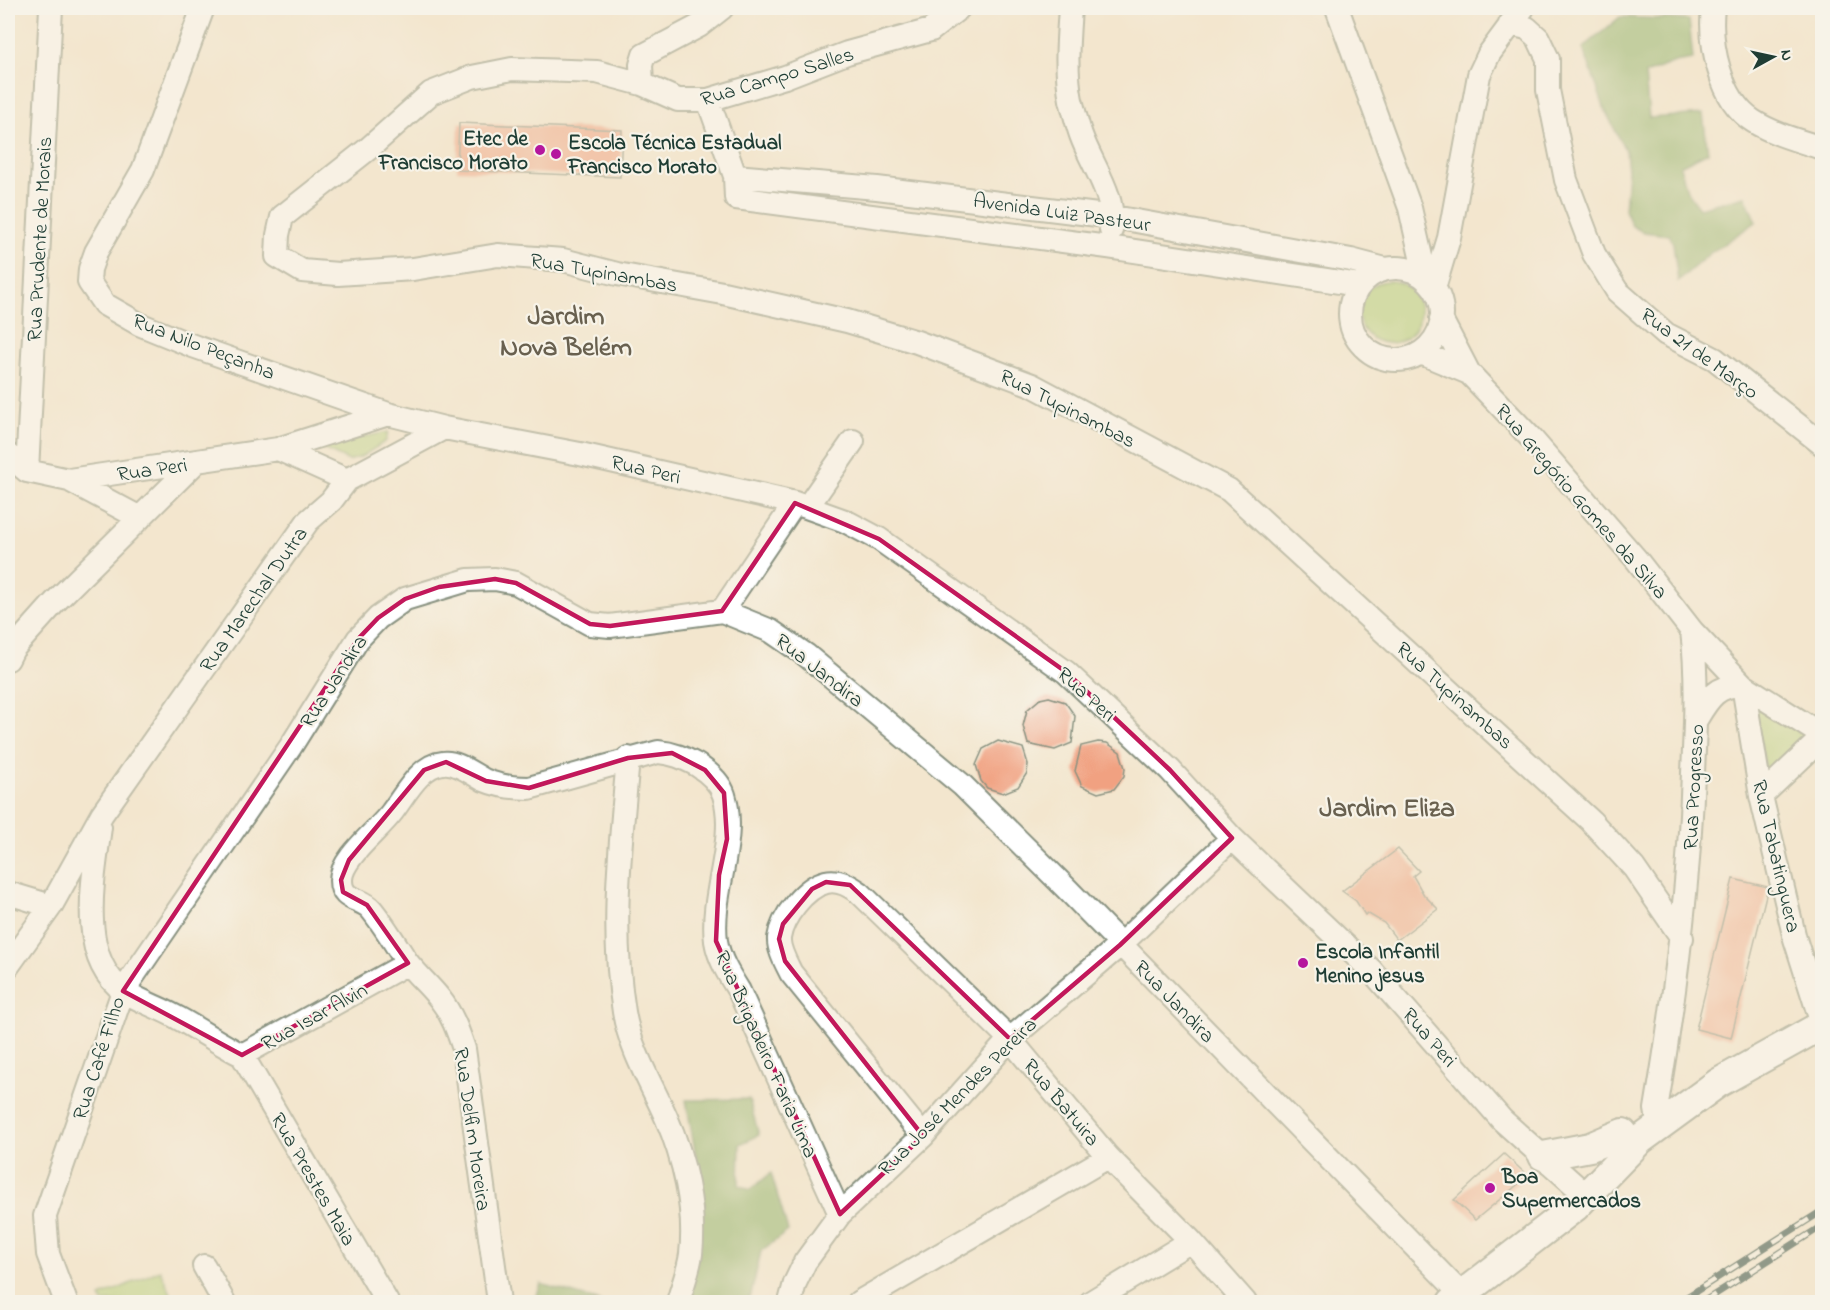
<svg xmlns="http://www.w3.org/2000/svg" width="1830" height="1310" font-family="'Indie Flower',sans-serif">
	<rect width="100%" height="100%" fill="#f7f3e8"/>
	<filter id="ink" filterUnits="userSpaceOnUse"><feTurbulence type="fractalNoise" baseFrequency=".0167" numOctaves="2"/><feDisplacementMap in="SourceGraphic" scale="12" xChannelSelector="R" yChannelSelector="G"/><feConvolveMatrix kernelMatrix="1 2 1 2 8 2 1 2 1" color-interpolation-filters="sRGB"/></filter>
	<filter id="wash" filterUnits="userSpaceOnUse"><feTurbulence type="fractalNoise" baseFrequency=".008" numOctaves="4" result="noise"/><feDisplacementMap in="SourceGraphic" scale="24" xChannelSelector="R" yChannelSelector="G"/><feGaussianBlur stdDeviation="1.35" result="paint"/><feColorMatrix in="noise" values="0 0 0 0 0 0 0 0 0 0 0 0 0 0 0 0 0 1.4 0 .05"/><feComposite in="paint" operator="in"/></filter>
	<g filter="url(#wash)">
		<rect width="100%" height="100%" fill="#f3e6ce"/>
		<!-- green -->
		<path fill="#adce75" stroke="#668654" stroke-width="1.5" d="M1358 312a31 31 0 1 1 62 0a31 31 0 1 1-62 0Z
			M388,432L386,441L361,457L349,461L317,446Z
			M1752,695L1815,736L1766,774Z
			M160,1270L175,1302H103L100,1297Z"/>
		<!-- forest -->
		<path fill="#8ab166" stroke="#54774d" stroke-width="1.5" d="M1620,17L1689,20L1693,59L1675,62L1645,74L1649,118L1703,114L1708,152L1680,166L1687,191L1699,208L1745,196L1756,222L1709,254L1678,281L1673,243L1669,235L1643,232L1632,226L1625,210L1628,170L1626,152L1605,110L1583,48Z
			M749,1099L759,1135L740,1144L739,1185L750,1190L771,1173L788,1231L761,1251L751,1295L744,1302H687L704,1202L686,1100Z
			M541,1284L601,1302H534Z"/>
		<g id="blocks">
			<!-- building -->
			<path fill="#f1a181" d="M459,123L622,130L620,177L457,170Z
				M1049,697L1065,702L1075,716L1072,743L1055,750L1028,744L1023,726L1027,710L1040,699Z
				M998,741L1023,748L1028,764L1027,773L1018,787L1003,793L987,788L981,781L976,765L983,749Z
				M1098,742L1107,743L1120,752L1125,768L1124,776L1114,789L1098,793L1082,786L1075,771L1081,746Z
				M1398,849L1419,871L1413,876L1424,895L1438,909L1397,940L1384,923L1367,913L1365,915L1356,901L1342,891Z
				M1733,879L1768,887L1731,1038L1696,1029Z
				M1504,1154L1528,1176L1475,1220L1454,1200Z"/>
		</g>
	</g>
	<g filter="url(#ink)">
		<use href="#blocks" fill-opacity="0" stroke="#899281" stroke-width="1.5"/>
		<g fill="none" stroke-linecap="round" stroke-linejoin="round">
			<!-- minor casing -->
			<g stroke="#899281" stroke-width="26">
				<path id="minor" d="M203,8L143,170L96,252L90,269L89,282L104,304L139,324L193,346L388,414L444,428L580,454L795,503L845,521L879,539L1066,672L1170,770L1232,838L1371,970L1502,1120L1587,1196
					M959,8L931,30L847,53L785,77L708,100H678L642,84L597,72L512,69L472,77L431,93L368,149L282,217L278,235L277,256L302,271L338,274L413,269L498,255L563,260L617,274L723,293L847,321L917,342L1032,385L1229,490L1591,821L1634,868L1682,938
					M1070,8C1068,38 1065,70 1071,100C1074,111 1077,124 1081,135C1092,166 1117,197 1111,230
					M1337,8L1410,208L1426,279
					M1713,8C1709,43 1720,100 1753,121C1773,134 1800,141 1822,148
					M1510,24L1527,28L1538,38L1548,59V90L1566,180L1594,254L1617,291L1666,334L1715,359L1822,444
					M642,84L641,65L644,55L699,26L722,8
					M708,100L735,176L736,198L1108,247L1359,285
					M735,176L877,188L1114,217L1351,260L1385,269
					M1350 314a46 46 0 1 1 92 0a46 46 0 1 1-92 0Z
					M1434,288L1449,238L1479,75L1489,54L1523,8
					M1441,319L1469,373L1531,438L1636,559L1692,631L1743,685L1822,735
					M1421,353L1469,373
					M278,449L347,480
					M8,455L27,471L69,480L278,449L388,414
					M27,471L51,8
					M69,480L140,518
					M808,506L853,441
					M722,611L795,503
					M8,659L13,649L55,602L194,464
					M1743,685L1761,796L1795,939L1822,1024
					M1697,718C1709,698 1717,685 1743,685
					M628,758C621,843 610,927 624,1012C630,1049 651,1083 666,1117C684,1158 696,1209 691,1254C689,1270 682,1287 678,1302
					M1761,796L1822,738
					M100,827C94,876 76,958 124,991C141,1002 161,1008 178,1018C200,1030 220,1044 242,1055L408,963
					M8,893L51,906
					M8,966L51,906L102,814L308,521L331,501L347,480L444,428
					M242,1055L387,1302
					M1659,1127L1656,1109C1675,997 1689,886 1693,773C1695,725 1698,679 1692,631
					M923,1136L791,973C786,963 778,949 779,938C782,917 805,887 826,882C839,879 850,886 860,893L1010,1039L1108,1157L1191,1241L1245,1302
					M204,1266L224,1302
					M66,1302L48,1254L45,1216L123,991L291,746L358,639L378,618L405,599L468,580L495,579L516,583L590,624L610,626L722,611L771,631L806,655L962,785L1066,888L1462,1295
					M499,1302L464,1049C458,1031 452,1014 440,999C430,986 417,975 407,962C395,944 385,926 371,909C361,897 341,902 341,880C341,858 379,830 392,812C405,795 420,765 443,763C457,761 472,774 484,780C498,786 514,788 529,788L658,752C673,753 684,758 697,765C708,772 720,782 724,795C738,840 710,893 716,941C719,959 729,975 739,991L840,1214
					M790,1302L795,1283L805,1262L840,1214L923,1136L1010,1039L1120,945L1232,838
					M859,1302L1108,1157
					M1091,1302L1191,1241"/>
			</g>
			<!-- major casing -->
			<g stroke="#899281" stroke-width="32">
				<path id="major" d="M1543,1156L1590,1147L1623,1133
					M1452,1302L1575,1207L1640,1140L1718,1083L1822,1025"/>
			</g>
			<!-- minor -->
			<use href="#minor" stroke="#fff" stroke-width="22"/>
			<!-- major -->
			<use href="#major" stroke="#fff" stroke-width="28"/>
			<!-- rail casing -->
			<g stroke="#1f3d34" stroke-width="7">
				<path id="rail" d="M1679,1302L1822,1211
					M1703,1302L1822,1226"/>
			</g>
			<!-- rail -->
			<use href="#rail" stroke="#f7f3e8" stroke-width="4.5" stroke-dasharray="14" stroke-linecap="butt"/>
		</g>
	</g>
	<!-- marked area -->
	<path d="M0 0H1830V1310H0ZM795,503L879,539L1066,672L1170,770L1232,838L1120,945L1010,1039L850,885L826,882L812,889L783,924L779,939L785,961L923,1136L840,1214L716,941L719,875L727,839L724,793L705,770L672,753L628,758L529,788L486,781L446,762L424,770L349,860L341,880L343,892L367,905L408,963L242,1055L123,991L358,639L378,618L405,599L439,587L495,579L516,583L590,624L610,626L722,611Z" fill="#f3e6ce" fill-opacity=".55" fill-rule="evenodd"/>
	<path fill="none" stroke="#c2185b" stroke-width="4.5" stroke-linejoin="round" d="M795,503L879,539L1066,672L1170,770L1232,838L1120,945L1010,1039L850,885L826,882L812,889L783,924L779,939L785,961L923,1136L840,1214L716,941L719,875L727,839L724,793L705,770L672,753L628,758L529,788L486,781L446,762L424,770L349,860L341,880L343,892L367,905L408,963L242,1055L123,991L358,639L378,618L405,599L439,587L495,579L516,583L590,624L610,626L722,611Z"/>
	<!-- markers -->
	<g fill="#b5179e" stroke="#f7f3e8" stroke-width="2">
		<circle cx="540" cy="150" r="6"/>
		<circle cx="556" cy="154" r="6"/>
		<circle cx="1303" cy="963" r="6"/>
		<circle cx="1490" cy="1188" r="6"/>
	</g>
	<g text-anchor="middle" stroke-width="4.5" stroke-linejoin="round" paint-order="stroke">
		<!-- street labels -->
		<g font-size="21" fill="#1f3d34" stroke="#f7f3e8">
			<text transform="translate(777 76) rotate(-17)" y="7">Rua Campo Salles</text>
			<text transform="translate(1062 212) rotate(8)" y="7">Avenida Luiz Pasteur</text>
			<text transform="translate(39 239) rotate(-87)" y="7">Rua Prudente de Morais</text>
			<text transform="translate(604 272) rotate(10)" y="7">Rua Tupinambas</text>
			<text transform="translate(204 346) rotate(21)" y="7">Rua Nilo Peçanha</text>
			<text transform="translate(1700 353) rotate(36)" y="7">Rua 21 de Março</text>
			<text transform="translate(1068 408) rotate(27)" y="7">Rua Tupinambas</text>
			<text transform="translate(152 469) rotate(-8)" y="7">Rua Peri</text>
			<text transform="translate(646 469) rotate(13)" y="7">Rua Peri</text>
			<text transform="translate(1582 501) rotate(49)" y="7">Rua Gregório Gomes da Silva</text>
			<text transform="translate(253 599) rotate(-55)" y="7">Rua Marechal Dutra</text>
			<text transform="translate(820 670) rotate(38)" y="7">Rua Jandira</text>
			<text transform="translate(333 681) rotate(-57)" y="7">Rua Jandira</text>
			<text transform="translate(1087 694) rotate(42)" y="7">Rua Peri</text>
			<text transform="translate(1455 695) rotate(42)" y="7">Rua Tupinambas</text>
			<text transform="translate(1693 787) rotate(-87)" y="7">Rua Progresso</text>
			<text transform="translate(1777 856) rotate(77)" y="7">Rua Tabatinguera</text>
			<text transform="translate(1175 1001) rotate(46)" y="7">Rua Jandira</text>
			<text transform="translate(314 1016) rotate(-29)" y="7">Rua Isar Alvin</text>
			<text transform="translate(1430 1037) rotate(49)" y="7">Rua Peri</text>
			<text transform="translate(767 1054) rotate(66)" y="7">Rua Brigadeiro Faria Lima</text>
			<text transform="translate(98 1058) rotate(-72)" y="7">Rua Café Filho</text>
			<text transform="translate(957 1096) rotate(-45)" y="7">Rua José Mendes Pereira</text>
			<text transform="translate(1062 1102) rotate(50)" y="7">Rua Batuira</text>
			<text transform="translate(473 1129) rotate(82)" y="7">Rua Delfim Moreira</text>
			<text transform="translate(314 1179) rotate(60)" y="7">Rua Prestes Maia</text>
		</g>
		<!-- poi labels -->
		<g font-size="21" font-weight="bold" fill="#1f3d34" stroke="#f7f3e8" text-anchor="start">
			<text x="528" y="145" text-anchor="end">Etec de<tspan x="528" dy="24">Francisco Morato</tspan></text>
			<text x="568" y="149">Escola Técnica Estadual<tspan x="568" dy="24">Francisco Morato</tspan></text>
			<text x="1315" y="958">Escola Infantil<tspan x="1315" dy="24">Menino jesus</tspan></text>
			<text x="1502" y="1183">Boa<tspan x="1502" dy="24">Supermercados</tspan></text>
		</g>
		<!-- district labels -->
		<g font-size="27" font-weight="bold" fill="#68604f" stroke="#f7f3e8">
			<text x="566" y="324">Jardim<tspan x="566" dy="31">Nova Belém</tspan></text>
			<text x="1387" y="816">Jardim Eliza</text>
		</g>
	</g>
	<!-- margin -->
	<rect width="1830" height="1310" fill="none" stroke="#f7f3e8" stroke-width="30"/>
	<!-- north arrow -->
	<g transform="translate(1773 57) rotate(82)" stroke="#f7f3e8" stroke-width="4.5" paint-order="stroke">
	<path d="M0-4.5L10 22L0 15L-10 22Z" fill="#1f3d34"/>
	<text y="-9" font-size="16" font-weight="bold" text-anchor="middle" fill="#1f3d34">N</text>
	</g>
</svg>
